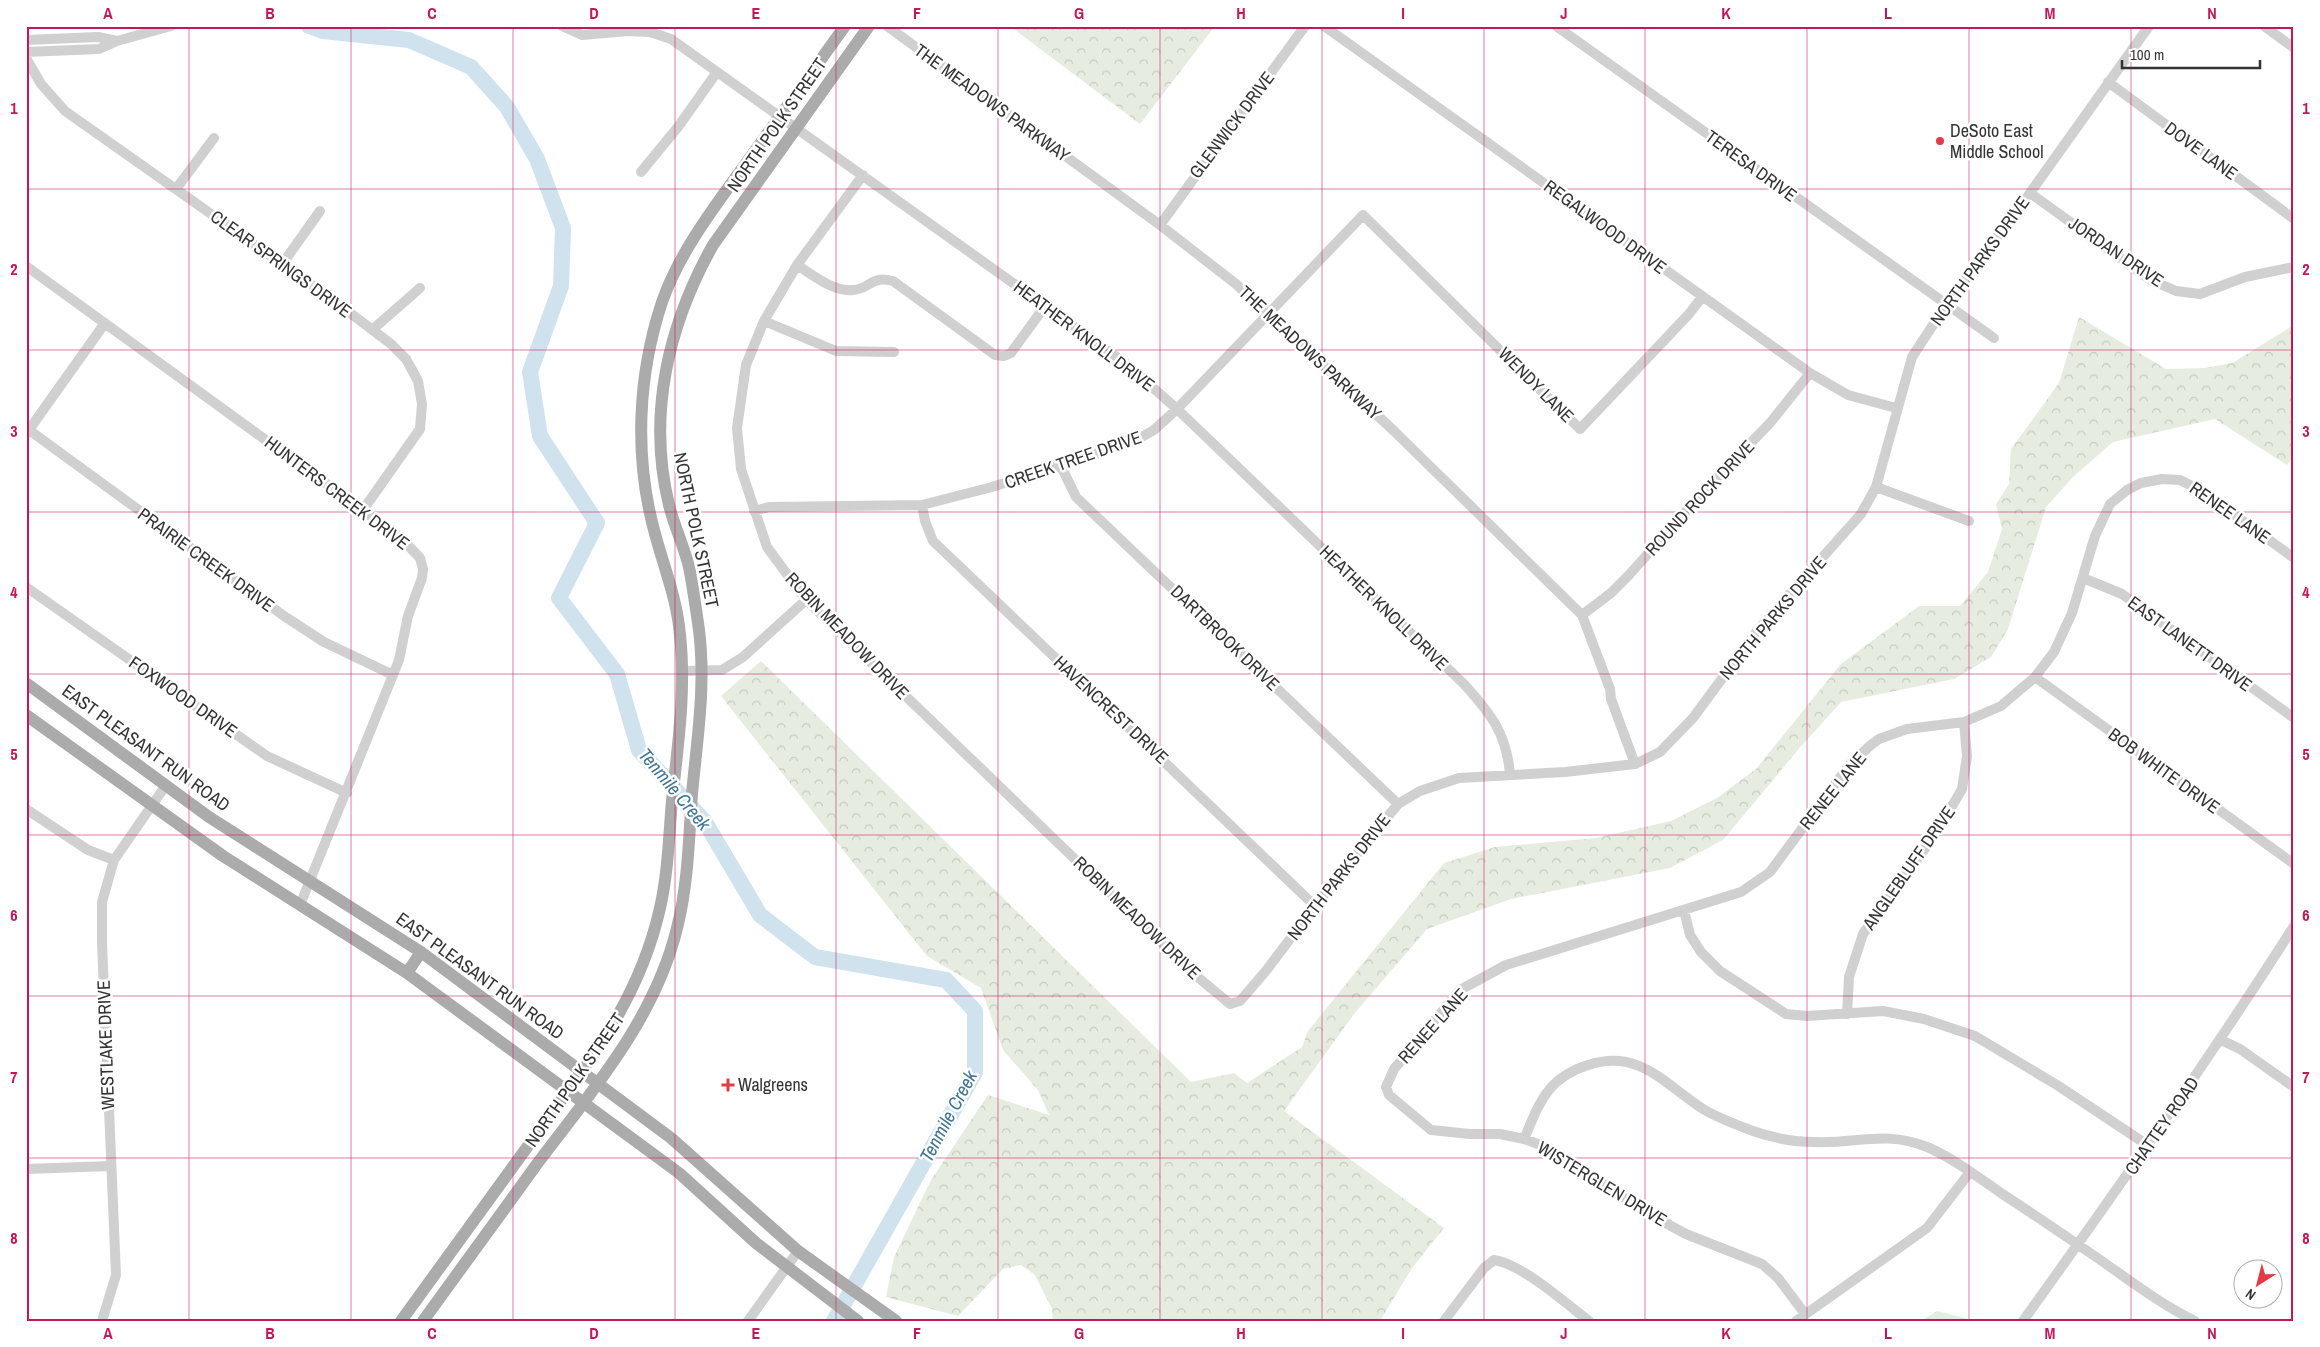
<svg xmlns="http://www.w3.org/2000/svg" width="2320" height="1347" font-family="'Archivo Narrow',sans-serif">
	<defs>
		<pattern id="forest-crowns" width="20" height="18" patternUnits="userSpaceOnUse" patternTransform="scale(1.25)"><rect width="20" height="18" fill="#e6ecdf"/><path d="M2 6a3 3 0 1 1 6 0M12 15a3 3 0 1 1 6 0" fill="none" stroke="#c6cbc0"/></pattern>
	</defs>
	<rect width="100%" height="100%" fill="#fff"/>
	<!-- forest -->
	<path fill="url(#forest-crowns)" d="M1017,26H1215L1140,124L1015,30Z
		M2079,317L2166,369L2205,368L2232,363L2294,325V456L2287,465L2215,419L2113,442L2073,477L2046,507L2008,629L1991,657L1954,679L1841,702L1797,751L1723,840L1670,868L1511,899L1427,929L1354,1014L1284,1111L1444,1228L1412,1268L1380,1321H1053L1052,1309L1035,1275L1021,1265L1003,1269L958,1316L886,1297L894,1257L931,1180L988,1095L1049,1115L1038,1090L1003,1050L981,988L927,956L721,696L761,661L1191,1082L1234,1073L1247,1083L1302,1047L1308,1031L1444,863L1495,847L1596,838L1671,821L1717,798L1756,769L1841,664L1919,606H1960L1988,572L2002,529L1996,504L2009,484L2011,449L2059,383Z
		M1937,1311L1976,1321H1921Z"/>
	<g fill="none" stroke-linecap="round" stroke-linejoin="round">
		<!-- river -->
		<path stroke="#cfe2ee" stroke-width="16" d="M309,26L323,31L409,40L471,67L507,107L537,159L563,228L561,286L530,372L540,436L597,523L559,598L617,674L639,750L705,822L760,915L815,957L946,980L975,1011V1072L834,1321"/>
		<!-- minor -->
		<path stroke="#d0d0d0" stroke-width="10" d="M562,26L582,35L628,31L650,32L671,39L1125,363L1177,409L1464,684C1491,714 1507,734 1510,775
			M887,26L1160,225L1236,284L1394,431L1582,615L1610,689L1611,699L1635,764
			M1324,26L1810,373L1848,395L1896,408
			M1556,26L1994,338
			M2264,26L2294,48
			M26,40L98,37L117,41
			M26,52L99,49L117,41L171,26
			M26,58L41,84L65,111L329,297L391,344L406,359L418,381L422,404L420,429L363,510
			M2108,82L2294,219
			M641,172L678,127L717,72
			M863,175L797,265L764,321L746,365L737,428L741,469L767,547L806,600L1194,974L1230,1004L1240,1001L1265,972L1315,906L1398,804L1420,791L1459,778L1565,772L1635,764L1660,752L1693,718L1757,631L1861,514L1876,487L1912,357L1946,305L2030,193L2149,26
			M176,189L214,138
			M2030,193L2149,279L2176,291L2200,294L2245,277L2294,267
			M1160,225L1305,26
			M283,263L320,211
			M797,265C813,275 833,292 853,290C871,289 870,275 893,281L995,355L1004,356L1011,353L1045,306
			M26,266L402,539L420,558L423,569L422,578L408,616L399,660L300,905
			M764,321L836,351L894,352
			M372,330L420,288
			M29,430L284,616L324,642L393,675
			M26,434L105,323
			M1061,466L1076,497L1398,804
			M1876,487L1969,521
			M922,505L925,521L933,541L1315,906
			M754,511L769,507L922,505L992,487L1133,442L1154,430L1177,409L1363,215L1580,429L1689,314L1702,297
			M2083,578L2122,594L2294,718
			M26,587L267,756L347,793
			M1582,615L1611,593L1629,575L1702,493L1770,423L1810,373
			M683,671L722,670L743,657L806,600
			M2035,677L2294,864
			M26,809L88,850L114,860
			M1684,910L1690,935L1701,952L1720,971L1786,1014L1807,1016L1883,1011L1924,1019L1975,1036L2057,1085L2149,1146
			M1847,1014L1849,977L1863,934L1937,832L1962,789L1967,756L1964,722
			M2221,1040L2240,1049L2294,1087
			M1524,1139C1540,1102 1547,1078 1588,1065C1639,1048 1664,1084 1703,1109C1718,1118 1737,1125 1753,1131C1773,1138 1793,1142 1815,1142C1856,1144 1885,1130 1927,1147C1953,1158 1978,1177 2001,1193C2033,1214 2064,1235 2096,1257C2128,1279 2160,1304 2195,1321
			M26,1169L111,1166
			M1805,1314L1778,1278L1762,1264L1686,1234L1647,1213L1549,1148L1524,1139L1500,1134H1470L1431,1130L1389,1095L1386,1087L1394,1069L1460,990L1506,965L1741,892L1770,872L1850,764L1871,745L1879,739L1907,729L1964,722L2001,706L2035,677L2054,652L2072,613L2095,536L2110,504L2127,490L2141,483L2162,479L2180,480L2200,490L2294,558
			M102,1321L116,1275L102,943V902L114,860L166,785
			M748,1321L798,1251
			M1444,1321L1484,1268L1494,1260C1522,1264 1565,1303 1589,1321
			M1796,1321L1927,1228L1970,1172
			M2023,1321C2116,1191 2208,1061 2294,926"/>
		<!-- major -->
		<path stroke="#ababab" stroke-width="12" d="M26,683L209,817L421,952L671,1138L798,1251L896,1321
			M26,715L223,856L407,973L679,1173L756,1243L858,1321
			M407,973L421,952
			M401,1321C445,1260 489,1200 533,1139C587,1064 639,1002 660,908C668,873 669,836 672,800C678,745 686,690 680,635C677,598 663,565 654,530C634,455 638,375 662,302C681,248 719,201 752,155C783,112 814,69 845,26
			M423,1321C461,1268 499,1216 537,1164C592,1091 655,1019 677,928C688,885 689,838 692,794C697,739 706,686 699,630C696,609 693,587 689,567C684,546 674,526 669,505C647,415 668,325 713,245L869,26"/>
	</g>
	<!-- grid -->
	<path fill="none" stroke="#c2185b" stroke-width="1" stroke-opacity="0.55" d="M189,26V1321M351,26V1321M513,26V1321M675,26V1321M836,26V1321M998,26V1321M1160,26V1321M1322,26V1321M1484,26V1321M1645,26V1321M1807,26V1321M1969,26V1321M2131,26V1321M26,189H2294M26,350H2294M26,512H2294M26,674H2294M26,835H2294M26,996H2294M26,1158H2294"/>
	<!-- markers -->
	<g fill="#e53947" stroke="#fff" stroke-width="2">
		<circle cx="1940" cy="141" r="5"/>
		<path d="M725.5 1077.5h5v5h5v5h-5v5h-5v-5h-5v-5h5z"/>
	</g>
	<g text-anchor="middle" stroke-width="5" stroke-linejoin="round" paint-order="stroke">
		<!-- street labels -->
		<g font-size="18" fill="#333" stroke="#fff">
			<text transform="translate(992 103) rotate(36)" y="6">THE MEADOWS PARKWAY</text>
			<text transform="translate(777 125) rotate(-55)" y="6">NORTH POLK STREET</text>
			<text transform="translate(1232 125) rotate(-53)" y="6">GLENWICK DRIVE</text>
			<text transform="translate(2201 151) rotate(36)" y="6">DOVE LANE</text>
			<text transform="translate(1751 166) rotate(36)" y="6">TERESA DRIVE</text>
			<text transform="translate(1605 227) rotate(36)" y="6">REGALWOOD DRIVE</text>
			<text transform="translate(2116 252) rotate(34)" y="6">JORDAN DRIVE</text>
			<text transform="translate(1980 261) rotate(-54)" y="6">NORTH PARKS DRIVE</text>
			<text transform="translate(281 264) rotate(36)" y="6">CLEAR SPRINGS DRIVE</text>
			<text transform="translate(1084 336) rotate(37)" y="6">HEATHER KNOLL DRIVE</text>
			<text transform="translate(1310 353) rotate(43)" y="6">THE MEADOWS PARKWAY</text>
			<text transform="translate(1536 385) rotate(45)" y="6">WENDY LANE</text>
			<text transform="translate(1073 460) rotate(-19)" y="6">CREEK TREE DRIVE</text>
			<text transform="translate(337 493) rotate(37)" y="6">HUNTERS CREEK DRIVE</text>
			<text transform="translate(1700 498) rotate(-47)" y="6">ROUND ROCK DRIVE</text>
			<text transform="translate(2230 513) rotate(35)" y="6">RENEE LANE</text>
			<text transform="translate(696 530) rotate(78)" y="6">NORTH POLK STREET</text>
			<text transform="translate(206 560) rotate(36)" y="6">PRAIRIE CREEK DRIVE</text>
			<text transform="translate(1384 608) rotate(44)" y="6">HEATHER KNOLL DRIVE</text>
			<text transform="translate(1773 618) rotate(-50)" y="6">NORTH PARKS DRIVE</text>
			<text transform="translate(847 636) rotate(46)" y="6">ROBIN MEADOW DRIVE</text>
			<text transform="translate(1225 638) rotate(44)" y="6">DARTBROOK DRIVE</text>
			<text transform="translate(2190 644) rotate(36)" y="6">EAST LANETT DRIVE</text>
			<text transform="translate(183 697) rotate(35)" y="6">FOXWOOD DRIVE</text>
			<text transform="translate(1111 710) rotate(43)" y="6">HAVENCREST DRIVE</text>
			<text transform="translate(146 748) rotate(36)" y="6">EAST PLEASANT RUN ROAD</text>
			<text transform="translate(2164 771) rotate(36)" y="6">BOB WHITE DRIVE</text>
			<text transform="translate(1833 791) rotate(-51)" y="6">RENEE LANE</text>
			<text transform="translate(1909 868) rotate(-55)" y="6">ANGLEBLUFF DRIVE</text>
			<text transform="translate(1339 877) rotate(-52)" y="6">NORTH PARKS DRIVE</text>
			<text transform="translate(1137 918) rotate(44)" y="6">ROBIN MEADOW DRIVE</text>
			<text transform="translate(480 976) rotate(36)" y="6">EAST PLEASANT RUN ROAD</text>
			<text transform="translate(1433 1026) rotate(-48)" y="6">RENEE LANE</text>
			<text transform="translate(106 1045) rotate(-92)" y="6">WESTLAKE DRIVE</text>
			<text transform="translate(575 1080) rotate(-55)" y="6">NORTH POLK STREET</text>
			<text transform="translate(2162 1126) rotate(-55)" y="6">CHATTEY ROAD</text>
			<text transform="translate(1602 1184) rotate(31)" y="6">WISTERGLEN DRIVE</text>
		</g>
		<!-- poi labels -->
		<g font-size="18" fill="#333" stroke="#fff" text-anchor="start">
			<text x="1950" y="137">DeSoto East<tspan x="1950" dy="21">Middle School</tspan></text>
			<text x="738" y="1091">Walgreens</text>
		</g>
		<!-- water labels -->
		<g font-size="19" font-style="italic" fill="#3f7596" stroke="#fff">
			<text transform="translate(675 789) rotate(50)" y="7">Tenmile Creek</text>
			<text transform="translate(948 1116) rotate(-62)" y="7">Tenmile Creek</text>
		</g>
	</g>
	<!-- border -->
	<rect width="2320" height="1347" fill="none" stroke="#ffffff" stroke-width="55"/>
	<!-- north arrow -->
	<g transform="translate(2258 1284) rotate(216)"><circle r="24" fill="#ffffff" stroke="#adadad"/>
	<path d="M0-4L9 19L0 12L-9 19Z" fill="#e53947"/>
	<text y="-8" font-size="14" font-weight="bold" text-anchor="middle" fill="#333333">N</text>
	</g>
	<!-- scale -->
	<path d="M2122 60v8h138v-8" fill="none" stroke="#333333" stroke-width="2.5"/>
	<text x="2130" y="60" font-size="15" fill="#333333" stroke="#ffffff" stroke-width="4" paint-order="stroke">100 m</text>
	<rect x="28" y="28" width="2264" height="1292" fill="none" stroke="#c2185b" stroke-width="2"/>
	<g font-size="16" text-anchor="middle" font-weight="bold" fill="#c2185b">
		<text x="108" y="19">A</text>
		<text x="270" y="19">B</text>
		<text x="432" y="19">C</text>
		<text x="594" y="19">D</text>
		<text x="756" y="19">E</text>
		<text x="917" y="19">F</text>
		<text x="1079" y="19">G</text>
		<text x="1241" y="19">H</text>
		<text x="1403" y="19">I</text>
		<text x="1564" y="19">J</text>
		<text x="1726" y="19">K</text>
		<text x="1888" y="19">L</text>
		<text x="2050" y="19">M</text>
		<text x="2212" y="19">N</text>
		<text x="14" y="114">1</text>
		<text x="2306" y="114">1</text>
		<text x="14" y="275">2</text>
		<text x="2306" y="275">2</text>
		<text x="14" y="437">3</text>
		<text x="2306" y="437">3</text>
		<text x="14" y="598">4</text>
		<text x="2306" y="598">4</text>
		<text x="14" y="760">5</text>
		<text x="2306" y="760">5</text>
		<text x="14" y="921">6</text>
		<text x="2306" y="921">6</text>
		<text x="14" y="1083">7</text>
		<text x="2306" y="1083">7</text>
		<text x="14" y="1244">8</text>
		<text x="2306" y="1244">8</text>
		<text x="108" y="1339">A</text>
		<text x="270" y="1339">B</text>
		<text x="432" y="1339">C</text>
		<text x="594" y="1339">D</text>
		<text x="756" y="1339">E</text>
		<text x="917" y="1339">F</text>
		<text x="1079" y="1339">G</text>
		<text x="1241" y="1339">H</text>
		<text x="1403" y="1339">I</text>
		<text x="1564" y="1339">J</text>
		<text x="1726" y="1339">K</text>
		<text x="1888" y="1339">L</text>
		<text x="2050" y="1339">M</text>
		<text x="2212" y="1339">N</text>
	</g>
</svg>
